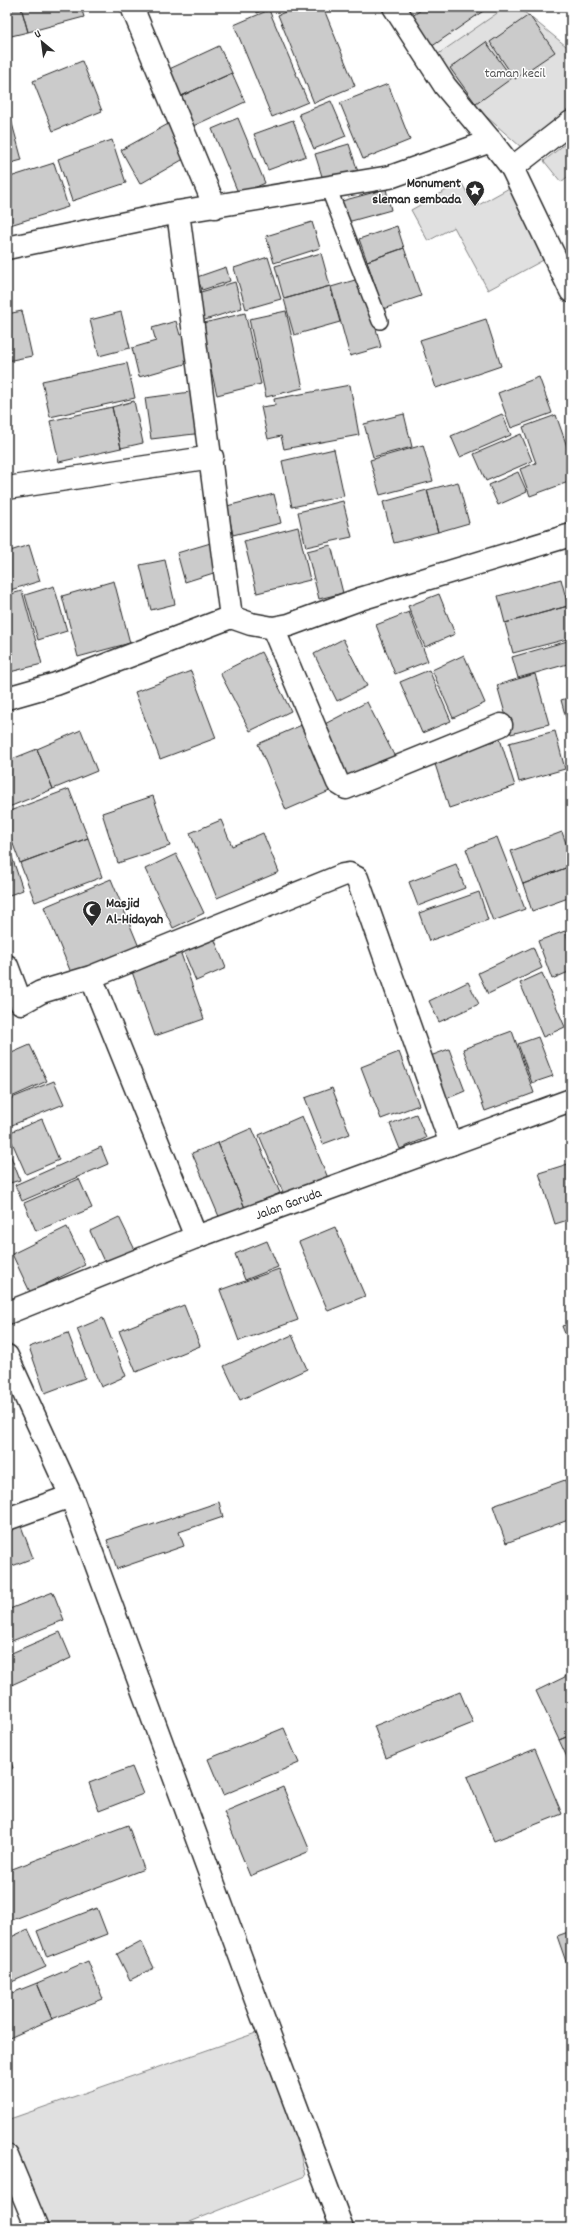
<svg xmlns="http://www.w3.org/2000/svg" width="578" height="2235" font-family="Dekko,sans-serif">
	<rect width="100%" height="100%" fill="#fff"/>
	<filter id="ink" filterUnits="userSpaceOnUse"><feTurbulence type="fractalNoise" baseFrequency=".025" numOctaves="2"/><feDisplacementMap in="SourceGraphic" scale="8" xChannelSelector="R" yChannelSelector="G"/><feConvolveMatrix kernelMatrix="1 2 1 2 8 2 1 2 1" color-interpolation-filters="sRGB"/></filter>
	<g filter="url(#ink)">
		<!-- built -->
		<path fill="#efefef" d="M381,7H506L421,66Z"/>
		<!-- green -->
		<path fill="#e0e0e0" stroke="#868686" d="M506,7H518L571,50V125L538,162L488,118L421,66Z
			M571,139V174L561,182L544,161Z
			M461,182L475,207L511,187L549,257L488,290L454,227L428,241L411,210Z
			M273,2027L305,2176L175,2228H45L7,2146V2120Z"/>
		<!-- building -->
		<path fill="#cbcbcb" stroke="#2b2b2b" d="M7,7H21L28,32L7,37Z
			M21,7H81L84,17L28,32Z
			M255,7H269L257,13Z
			M297,7H323L355,86L314,103L278,15Z
			M425,7H489L431,47L411,17Z
			M269,10L308,102L272,117L234,25Z
			M529,15L555,52L515,79L490,42Z
			M486,42L512,78L476,104L450,68Z
			M219,46L232,73L177,98L165,71Z
			M82,61L102,111L53,131L33,81Z
			M232,73L245,102L191,127L177,98Z
			M388,84L410,140L363,159L340,103Z
			M331,101L346,136L314,149L299,114Z
			M7,105L22,160L7,164Z
			M238,118L265,183L239,195L212,129Z
			M293,120L306,156L268,170L254,134Z
			M170,123L189,156L140,184L121,150Z
			M112,140L126,183L72,201L58,159Z
			M349,144L359,175L325,186L315,154Z
			M54,163L68,207L7,226V178Z
			M386,189L391,210L344,223L338,202Z
			M312,222L320,248L274,263L266,236Z
			M397,226L404,248L367,261L359,239Z
			M404,248L421,296L383,309L367,261Z
			M321,253L330,286L284,299L275,266Z
			M268,257L281,299L246,309L234,268Z
			M226,267L230,281L202,290L197,277Z
			M362,278L381,347L350,356L331,287Z
			M235,282L242,308L202,321L194,294Z
			M330,286L340,322L294,335L284,299Z
			M22,311L32,356L7,361V314Z
			M286,311L303,388L266,397L249,319Z
			M121,312L130,348L99,356L90,320Z
			M245,313L261,384L217,395L200,324Z
			M486,319L501,366L436,388L420,340Z
			M176,321L180,335L184,334L192,362L139,377L132,348L156,341L152,328Z
			M127,363L135,398L50,417L42,381Z
			M539,377L552,413L511,428L498,393Z
			M350,385L359,435L284,449L281,436L268,439L261,407L275,405L274,399Z
			M198,391L203,433L151,439L145,398Z
			M134,401L143,443L121,448L112,407Z
			M112,407L121,448L59,462L50,421Z
			M404,414L412,447L373,457L364,424Z
			M502,414L511,435L460,457L451,436Z
			M556,415L571,458V481L530,496L520,469L536,463L523,427Z
			M521,434L532,461L486,481L474,454Z
			M423,445L433,481L380,495L370,460Z
			M334,449L344,496L292,507L282,461Z
			M518,472L527,492L498,505L489,485Z
			M458,482L469,523L438,532L427,490Z
			M427,490L438,532L394,543L383,502Z
			M274,494L281,523L233,535L227,506Z
			M343,501L352,537L306,547L298,512Z
			M298,527L310,580L257,593L244,541Z
			M214,542L223,570L185,582L177,553Z
			M29,545L40,581L7,591V552Z
			M331,545L343,593L319,599L307,551Z
			M165,560L175,604L151,610L140,565Z
			M561,579L568,606L505,623L498,596Z
			M114,581L130,643L78,657L62,596Z
			M54,586L67,631L38,640L25,595Z
			M22,591L42,664L10,672L7,663V595Z
			M439,594L455,634L425,647L408,606Z
			M568,606L571,618V638L513,653L505,623Z
			M409,612L428,661L395,674L376,625Z
			M343,639L367,686L337,701L314,654Z
			M571,640V663L518,678L512,657Z
			M261,652L291,711L250,731L220,673Z
			M464,655L485,703L453,718L432,670Z
			M429,670L451,721L422,733L400,682Z
			M191,671L216,738L160,759L135,692Z
			M535,674L549,724L511,734L497,685Z
			M571,697V736L561,700Z
			M367,702L397,761L349,785L319,727Z
			M304,724L332,790L286,810L258,744Z
			M81,730L97,771L53,789L37,749Z
			M555,731L565,769L519,782L509,743Z
			M500,739L515,786L449,808L434,761Z
			M37,749L53,789L9,807L7,802V761Z
			M69,789L88,838L20,863L7,828V812Z
			M153,796L170,846L118,863L102,813Z
			M221,820L232,846L263,833L279,872L217,898L190,833Z
			M562,832L571,857V866L523,884L511,851Z
			M497,837L525,909L493,921L466,849Z
			M88,838L102,877L35,902L20,863Z
			M7,842L23,890L7,896Z
			M176,854L204,913L173,928L145,869Z
			M456,864L465,888L418,906L409,882Z
			M571,866V897L532,911L523,884Z
			M111,879L139,947L72,975L44,907Z
			M479,892L488,920L429,941L419,913Z
			M565,931L571,946V971L552,979L538,941Z
			M212,933L226,968L196,981L181,945Z
			M533,947L542,968L488,994L478,973Z
			M180,951L204,1019L155,1036L131,969Z
			M542,973L565,1027L543,1037L520,983Z
			M468,982L479,1004L439,1022L429,1001Z
			M512,1031L534,1093L485,1111L463,1049Z
			M538,1037L553,1076L532,1083L518,1044Z
			M30,1045L47,1081L7,1099V1055Z
			M449,1049L465,1091L441,1101L425,1058Z
			M399,1052L419,1105L381,1119L361,1067Z
			M54,1081L64,1104L7,1127V1100Z
			M332,1088L350,1134L323,1144L305,1098Z
			M416,1114L426,1138L400,1149L390,1124Z
			M302,1116L328,1178L285,1197L259,1135Z
			M42,1119L59,1160L26,1174L8,1133Z
			M252,1128L280,1193L245,1208L218,1143Z
			M218,1143L245,1208L220,1219L192,1153Z
			M7,1146L20,1180L7,1184Z
			M101,1147L108,1164L22,1201L15,1185Z
			M571,1163V1219L555,1224L539,1173Z
			M79,1179L92,1208L36,1231L24,1203Z
			M119,1217L137,1254L107,1268L90,1231Z
			M67,1227L85,1265L30,1292L12,1254Z
			M335,1227L365,1296L328,1311L299,1242Z
			M267,1241L278,1267L245,1280L235,1254Z
			M279,1269L298,1320L239,1341L220,1290Z
			M184,1305L200,1346L136,1372L119,1331Z
			M103,1318L126,1376L101,1387L77,1329Z
			M571,1323V1349L562,1326Z
			M68,1333L85,1378L45,1393L29,1347Z
			M292,1335L307,1369L240,1400L224,1366Z
			M565,1480L571,1496V1519L506,1543L493,1506Z
			M219,1502L223,1517L179,1532L184,1546L117,1569L107,1540Z
			M21,1526L33,1558L7,1568V1532Z
			M53,1592L64,1620L7,1643V1610Z
			M60,1632L71,1658L7,1687V1655Z
			M571,1674V1735L559,1740L536,1691Z
			M460,1692L473,1723L386,1758L374,1726Z
			M284,1728L299,1763L223,1795L208,1759Z
			M571,1735V1766L559,1740Z
			M535,1749L562,1814L494,1841L467,1777Z
			M7,1750L13,1768L7,1770Z
			M132,1767L143,1794L99,1811L89,1783Z
			M283,1787L310,1851L250,1876L224,1812Z
			M128,1825L144,1869L7,1922V1871Z
			M97,1908L107,1934L47,1957L37,1931Z
			M28,1929L46,1967L7,1984V1939Z
			M571,1931V1976L557,1936Z
			M141,1941L154,1968L130,1980L117,1954Z
			M88,1961L103,1999L52,2019L37,1983Z
			M37,1983L52,2019L7,2039V1995Z"/>
		<g fill="none" stroke-linecap="round" stroke-linejoin="round">
			<!-- service casing -->
			<g stroke="#2b2b2b" stroke-width="18">
				<path id="service" d="M328,187L380,321"/>
			</g>
			<!-- minor casing -->
			<g stroke="#2b2b2b" stroke-width="25">
				<path id="minor" d="M132,7L215,207
					M178,212L231,617
					M7,248L178,212L390,177L491,141
					M7,488L212,457
					M273,628L338,783L346,788L501,725
					M7,698L56,684L231,617L251,624L273,628L289,625L360,599L571,535
					M7,966L21,1003L41,992L91,977L196,1237
					M91,977L343,875L349,874L357,878L451,1144
					M7,1356L71,1496L260,2010L342,2228
					M7,1519L71,1496"/>
			</g>
			<!-- tertiary casing -->
			<g stroke="#2b2b2b" stroke-width="25">
				<path id="tertiary" d="M394,7L445,86L491,141
					M571,122L512,168L571,291
					M7,1313L196,1237L571,1100"/>
			</g>
			<!-- secondary casing -->
			<g stroke="#2b2b2b" stroke-width="25">
				<path id="secondary" d="M491,141L512,168
					M7,2156L37,2228"/>
			</g>
			<!-- service -->
			<use href="#service" stroke="#fff" stroke-width="15"/>
			<!-- minor -->
			<use href="#minor" stroke="#fff" stroke-width="22"/>
			<!-- tertiary -->
			<use href="#tertiary" stroke="#fff" stroke-width="22"/>
			<!-- secondary -->
			<use href="#secondary" stroke="#fff" stroke-width="22"/>
		</g>
	</g>
	<!-- icons -->
	<defs>
		<g id="sight-pin" transform="scale(1)"><path d="M0 17L-7.5 6A9.5 9.5 0 1 1 7.5 6Z" fill="#2b2b2b" stroke="#fff"/><path d="M0-6L1.8-2.2L6-1.7L2.9 1.2L3.7 5.4L0 3.3L-3.7 5.4L-2.9 1.2L-6-1.7L-1.8-2.2Z" fill="#fff"/></g>
		<g id="mosque-pin" transform="scale(1)"><path d="M0 17L-7.5 6A9.5 9.5 0 1 1 7.5 6Z" fill="#2b2b2b" stroke="#fff"/><path d="M3.5-4.9A6 6 0 1 0 3.5 4.9A5 5 0 1 1 3.5-4.9Z" fill="#fff"/></g>
	</defs>
	<g fill-rule="evenodd">
		<use href="#sight-pin" x="475" y="190"/>
		<use href="#mosque-pin" x="92" y="910"/>
	</g>
	<g text-anchor="middle" stroke-width="3" stroke-linejoin="round" paint-order="stroke">
		<!-- park labels -->
		<g font-size="14" fill="#585858" stroke="#fff">
			<text x="515" y="77">taman kecil</text>
		</g>
		<!-- poi labels -->
		<g font-size="14" font-weight="bold" fill="#2b2b2b" stroke="#fff" text-anchor="end">
			<text x="461" y="187">Monument<tspan x="461" dy="16">sleman sembada</tspan></text>
			<text x="106" y="907" text-anchor="start">Masjid<tspan x="106" dy="16">Al-Hidayah</tspan></text>
		</g>
		<!-- street labels -->
		<g font-size="14" fill="#2b2b2b" stroke="#fff">
			<text transform="translate(288 1203) rotate(-20)" y="5">Jalan Garuda</text>
		</g>
	</g>
	<!-- margin -->
	<rect width="578" height="2235" fill="none" stroke="#fff" stroke-width="24"/>
	<rect x="12" y="12" width="554" height="2211" fill="none" stroke="#2b2b2b" stroke-width="1.5" filter="url(#ink)"/>
	<!-- north arrow -->
	<g transform="translate(42 42) rotate(331)" stroke="#ffffff" stroke-width="3" paint-order="stroke">
	<path d="M0-3L7 15L0 10L-7 15Z" fill="#2b2b2b"/>
	<text y="-6" font-size="11" font-weight="bold" text-anchor="middle" fill="#2b2b2b">U</text>
	</g>
</svg>
